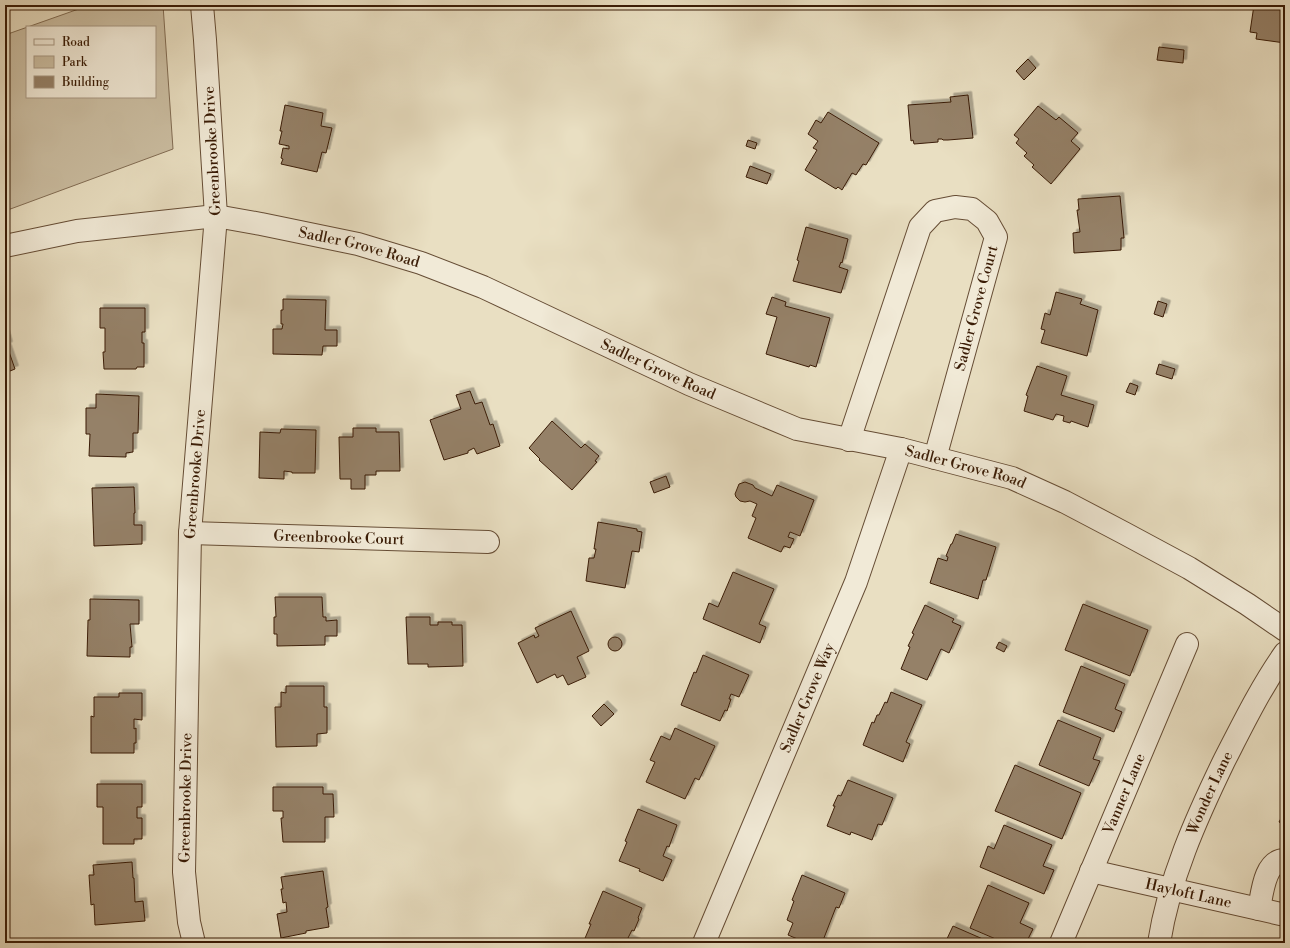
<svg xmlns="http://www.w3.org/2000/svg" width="1290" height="948" font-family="'Libre Bodoni',serif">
	<defs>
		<filter id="shadow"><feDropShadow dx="3.5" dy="-3.5" stdDeviation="0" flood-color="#0004"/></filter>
	</defs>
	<rect width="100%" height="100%" fill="#e9dfc2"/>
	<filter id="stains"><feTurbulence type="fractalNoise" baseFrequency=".005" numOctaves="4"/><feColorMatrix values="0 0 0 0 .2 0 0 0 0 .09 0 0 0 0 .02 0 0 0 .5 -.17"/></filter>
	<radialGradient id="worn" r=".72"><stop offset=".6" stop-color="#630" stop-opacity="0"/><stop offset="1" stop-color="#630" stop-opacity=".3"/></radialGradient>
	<!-- green -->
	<path fill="#cbbea2" stroke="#826d54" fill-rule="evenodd" d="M90,5H163L173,149L5,211V35ZM27,27H155V97H27Z"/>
	<!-- building -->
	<path fill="#958168" stroke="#3a1c06" filter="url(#shadow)" d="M1254,5H1285V43L1256,39L1257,33L1250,32Z
		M1159,47L1184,50L1183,63L1157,60Z
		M1028,59L1036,68L1024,80L1016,71Z
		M968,95L973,138L948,140H943L942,139H938V142L914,144L913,140L911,141L908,105L951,102L950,97Z
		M285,105L323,113L321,126L332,128L326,153L322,152L317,172L281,164L283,159L281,158L283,148L289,149V146L279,144L282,131H280Z
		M1038,106L1056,120L1059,117L1078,133L1071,141L1080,149L1051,184L1032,167L1034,165L1024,156L1027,153L1016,143L1019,139L1014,135Z
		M828,112L879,143L866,165L863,164L856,175L852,173L842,190L838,187L836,189L805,170L817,150L813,148L818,141L808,134L816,120L821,123Z
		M748,140L757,143L755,149L746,146Z
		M750,166L771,174L767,184L746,177Z
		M1120,196L1124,238H1121V250L1074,253L1073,233L1080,232L1077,210H1079L1078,199Z
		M806,227L848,239L842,263L841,262L839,267L848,270L841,293L793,281L799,261L797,260Z
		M1056,292L1082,299L1080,304L1098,310L1087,356L1041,343L1045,330L1041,329L1045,313L1050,315Z
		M772,297L786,302L785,306L830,318L816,367L810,365L809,367L766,354L777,317L766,314Z
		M283,299L326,300L325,330H337V346H323L322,355L273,354V329H282L283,324H281V310H283Z
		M1158,301L1167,304L1163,317L1154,314Z
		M100,308H145V332H142V343H144V367H137L136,369H104L103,352H105V328H100Z
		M5,331L9,345L7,346L15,369L5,373Z
		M1159,364L1175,369L1172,379L1156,374Z
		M1037,366L1067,376L1061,395L1094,405L1088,427L1071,421L1070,423L1063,421L1064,416L1056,414L1053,420L1024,411L1028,396L1026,395Z
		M1130,383L1138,386L1135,395L1126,392Z
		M470,391L475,404L482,402L490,425L493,424L500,446L477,454L474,448L468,451V453L444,460L430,420L461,409L456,395Z
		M1285,393V412L1281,411Z
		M96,394L139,396L138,433H133V452L126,453V457L89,456L90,434H86V408H96Z
		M552,421L581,448L585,444L599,456L595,461L597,462L572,490L539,460L540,459L529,448Z
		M353,428H376V432H399L400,471H376V475H365V489H351V479H340L339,437H353Z
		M281,429L316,430L315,473H292V472L284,471V479L259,478L260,432L280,433Z
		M666,476L670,487L654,493L650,482Z
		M745,482L753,485L755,488L772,496L777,485L814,500L800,536L790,532L788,537L794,539L790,548L784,546L781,552L748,538L756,518L752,516L757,504L750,501L745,502L740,501L736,497L735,494L739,484Z
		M134,487L135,513H134V525H142V544L94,546L92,488Z
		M598,522L637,529V531L642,532L639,552L632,551L625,588L586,581L589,558H594L596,549H594Z
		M956,534L996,547L986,580H983L978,599L930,583L938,558L947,561L948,557L946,556L951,544H952Z
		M733,572L774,589L759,624L766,627L760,643L703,619L709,603L718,607Z
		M275,597H322L323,617H326V621L337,620V636H325V645L277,646V634H274V617H276Z
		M90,599L139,600V624H130L132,647H130V657L87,656L88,620H90Z
		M1083,604L1148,630L1130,676L1065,650Z
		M925,605L954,619L952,622L961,626L949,653L941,649L927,680L901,669L910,647L908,646L914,634L912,633Z
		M571,611L589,651L577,657L586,677L568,685L563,675L557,678L555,674L537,683L518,643L534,635L535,638L539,636L535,628Z
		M406,617H430V625H438V622H452V625H462L463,666L428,667V664H408Z
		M608 644a7 7 0 1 1 14 0a7 7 0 1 1-14 0Z
		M999,642L1007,646L1004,652L996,648Z
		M703,655L749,675L739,697L731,694L729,699H731L727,711L725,710L720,721L681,705L694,672L696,673Z
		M1081,666L1125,684L1115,709L1122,712L1114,732L1063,712Z
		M286,686H324V707H327V733L317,734V746L276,747L275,707H281V692L286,693Z
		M891,692L922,705L906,742L910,744L903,762L863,745L872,722L874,723L877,715H879L885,702L887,703Z
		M119,693H142V720L134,719V729L136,728V743H134V753H91V716L94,717V697H119Z
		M604,704L614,714L601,726L592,716Z
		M1058,720L1101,738L1093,759L1100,761L1089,786L1039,765Z
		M675,728L715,746L699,780L695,778L685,799L646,782L655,762L650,760L661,736L670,740Z
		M1015,765L1081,793L1062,839L995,811Z
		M848,780L893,798L882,825L878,824L872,840L851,832L850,835L827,826L835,806H833L838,795L841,796Z
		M97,784H142V807H137V818H142V839H134V844H103V807H97Z
		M273,787H323V794H333L334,817H325V842H283L281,818H283V811H273Z
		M638,809L677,825L669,847L667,846L663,856L672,860L663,881L639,871L640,869L619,861L627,842L625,841Z
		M1285,811V825L1279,822Z
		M1004,825L1052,845L1043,866L1054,870L1044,894L980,867L988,846L994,849Z
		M132,862L133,878H134L135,902L143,901L145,921L95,925L94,904L91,905L89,875H94L93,865Z
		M323,871L328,907L326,908L329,927L306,931V933L281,938L277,914L287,912L286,902L283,903L281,889H283L281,877Z
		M802,875L845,893L839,908L836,907L822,943H807L788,935L793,923L787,920L794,901L792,900Z
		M988,885L1029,903L1020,923L1033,929L1026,943H1005L970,928Z
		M603,891L642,908L638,918L639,919L634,931L632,930L628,938L637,942L636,943H583L591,924H589Z
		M953,926L992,943H945Z"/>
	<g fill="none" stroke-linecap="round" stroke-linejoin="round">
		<!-- minor casing -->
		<g stroke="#664d35" stroke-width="24">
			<g id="minor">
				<path id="s1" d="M5,246L77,231L216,216L261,224L358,244L421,263L483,287L689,384L797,429L901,449L1012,478L1065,502L1124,533L1189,568L1247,604L1285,630"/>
				<path d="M849,440L920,227L935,211L955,207L972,209L987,221L996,237L935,458"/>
				<path id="s2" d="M190,533L488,542"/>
				<path id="s3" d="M1091,871L1285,915"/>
				<path d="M1259,909C1262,895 1264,860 1285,860"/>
				<path id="s4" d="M194,943L189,922L184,872L190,533L216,216L205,40L202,5"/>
				<path id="s5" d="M704,943L856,582L901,449"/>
				<path id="s6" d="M1061,943L1187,644"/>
				<path id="s7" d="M1159,943C1169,879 1196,819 1224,761C1243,724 1261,687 1285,653"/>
			</g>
		</g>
		<!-- minor -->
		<use href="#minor" stroke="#f1ead7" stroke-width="22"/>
	</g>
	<g text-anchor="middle" stroke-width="3.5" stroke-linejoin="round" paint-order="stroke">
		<!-- street labels -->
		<g font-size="15" fill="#3a1c06" stroke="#f1ead7">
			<text transform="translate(212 151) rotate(-93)" y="5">Greenbrooke Drive</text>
			<text dy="5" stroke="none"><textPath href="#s1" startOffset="360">Sadler Grove Road</textPath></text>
			<text transform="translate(976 308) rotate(-75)" y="5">Sadler Grove Court</text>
			<text dy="5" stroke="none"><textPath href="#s1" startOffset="684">Sadler Grove Road</textPath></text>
			<text dy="5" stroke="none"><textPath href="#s1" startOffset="1008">Sadler Grove Road</textPath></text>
			<text dy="5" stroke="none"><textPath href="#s4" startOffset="470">Greenbrooke Drive</textPath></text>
			<text dy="5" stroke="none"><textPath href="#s2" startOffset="149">Greenbrooke Court</textPath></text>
			<text dy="5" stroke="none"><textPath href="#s5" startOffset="266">Sadler Grove Way</textPath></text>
			<text dy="5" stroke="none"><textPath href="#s6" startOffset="162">Vanner Lane</textPath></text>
			<text dy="5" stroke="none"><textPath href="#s7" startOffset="159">Wonder Lane</textPath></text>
			<text dy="5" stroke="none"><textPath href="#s4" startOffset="146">Greenbrooke Drive</textPath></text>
			<text dy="5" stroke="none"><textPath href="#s3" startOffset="100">Hayloft Lane</textPath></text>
		</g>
	</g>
	<!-- margin -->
	<rect width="1290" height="948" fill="none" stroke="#e9dfc2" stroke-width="20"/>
	<rect x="6" y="6" width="1278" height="936" fill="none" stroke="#3a1c06" stroke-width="2"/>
	<rect x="10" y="10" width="1270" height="928" fill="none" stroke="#3a1c06"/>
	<!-- legend -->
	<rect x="26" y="26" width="130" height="72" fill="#f1ead7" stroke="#a89883"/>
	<rect x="34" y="39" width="20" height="6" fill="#f1ead7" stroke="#a89883"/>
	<text x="62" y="46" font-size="12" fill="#3a1c06">Road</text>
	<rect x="34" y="56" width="20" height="12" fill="#cbbea2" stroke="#a89883"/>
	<text x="62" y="66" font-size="12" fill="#3a1c06">Park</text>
	<rect x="34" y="76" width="20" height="12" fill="#958168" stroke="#a89883"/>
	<text x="62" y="86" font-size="12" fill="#3a1c06">Building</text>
	<rect width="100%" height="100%" filter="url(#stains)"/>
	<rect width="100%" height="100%" fill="url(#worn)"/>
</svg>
